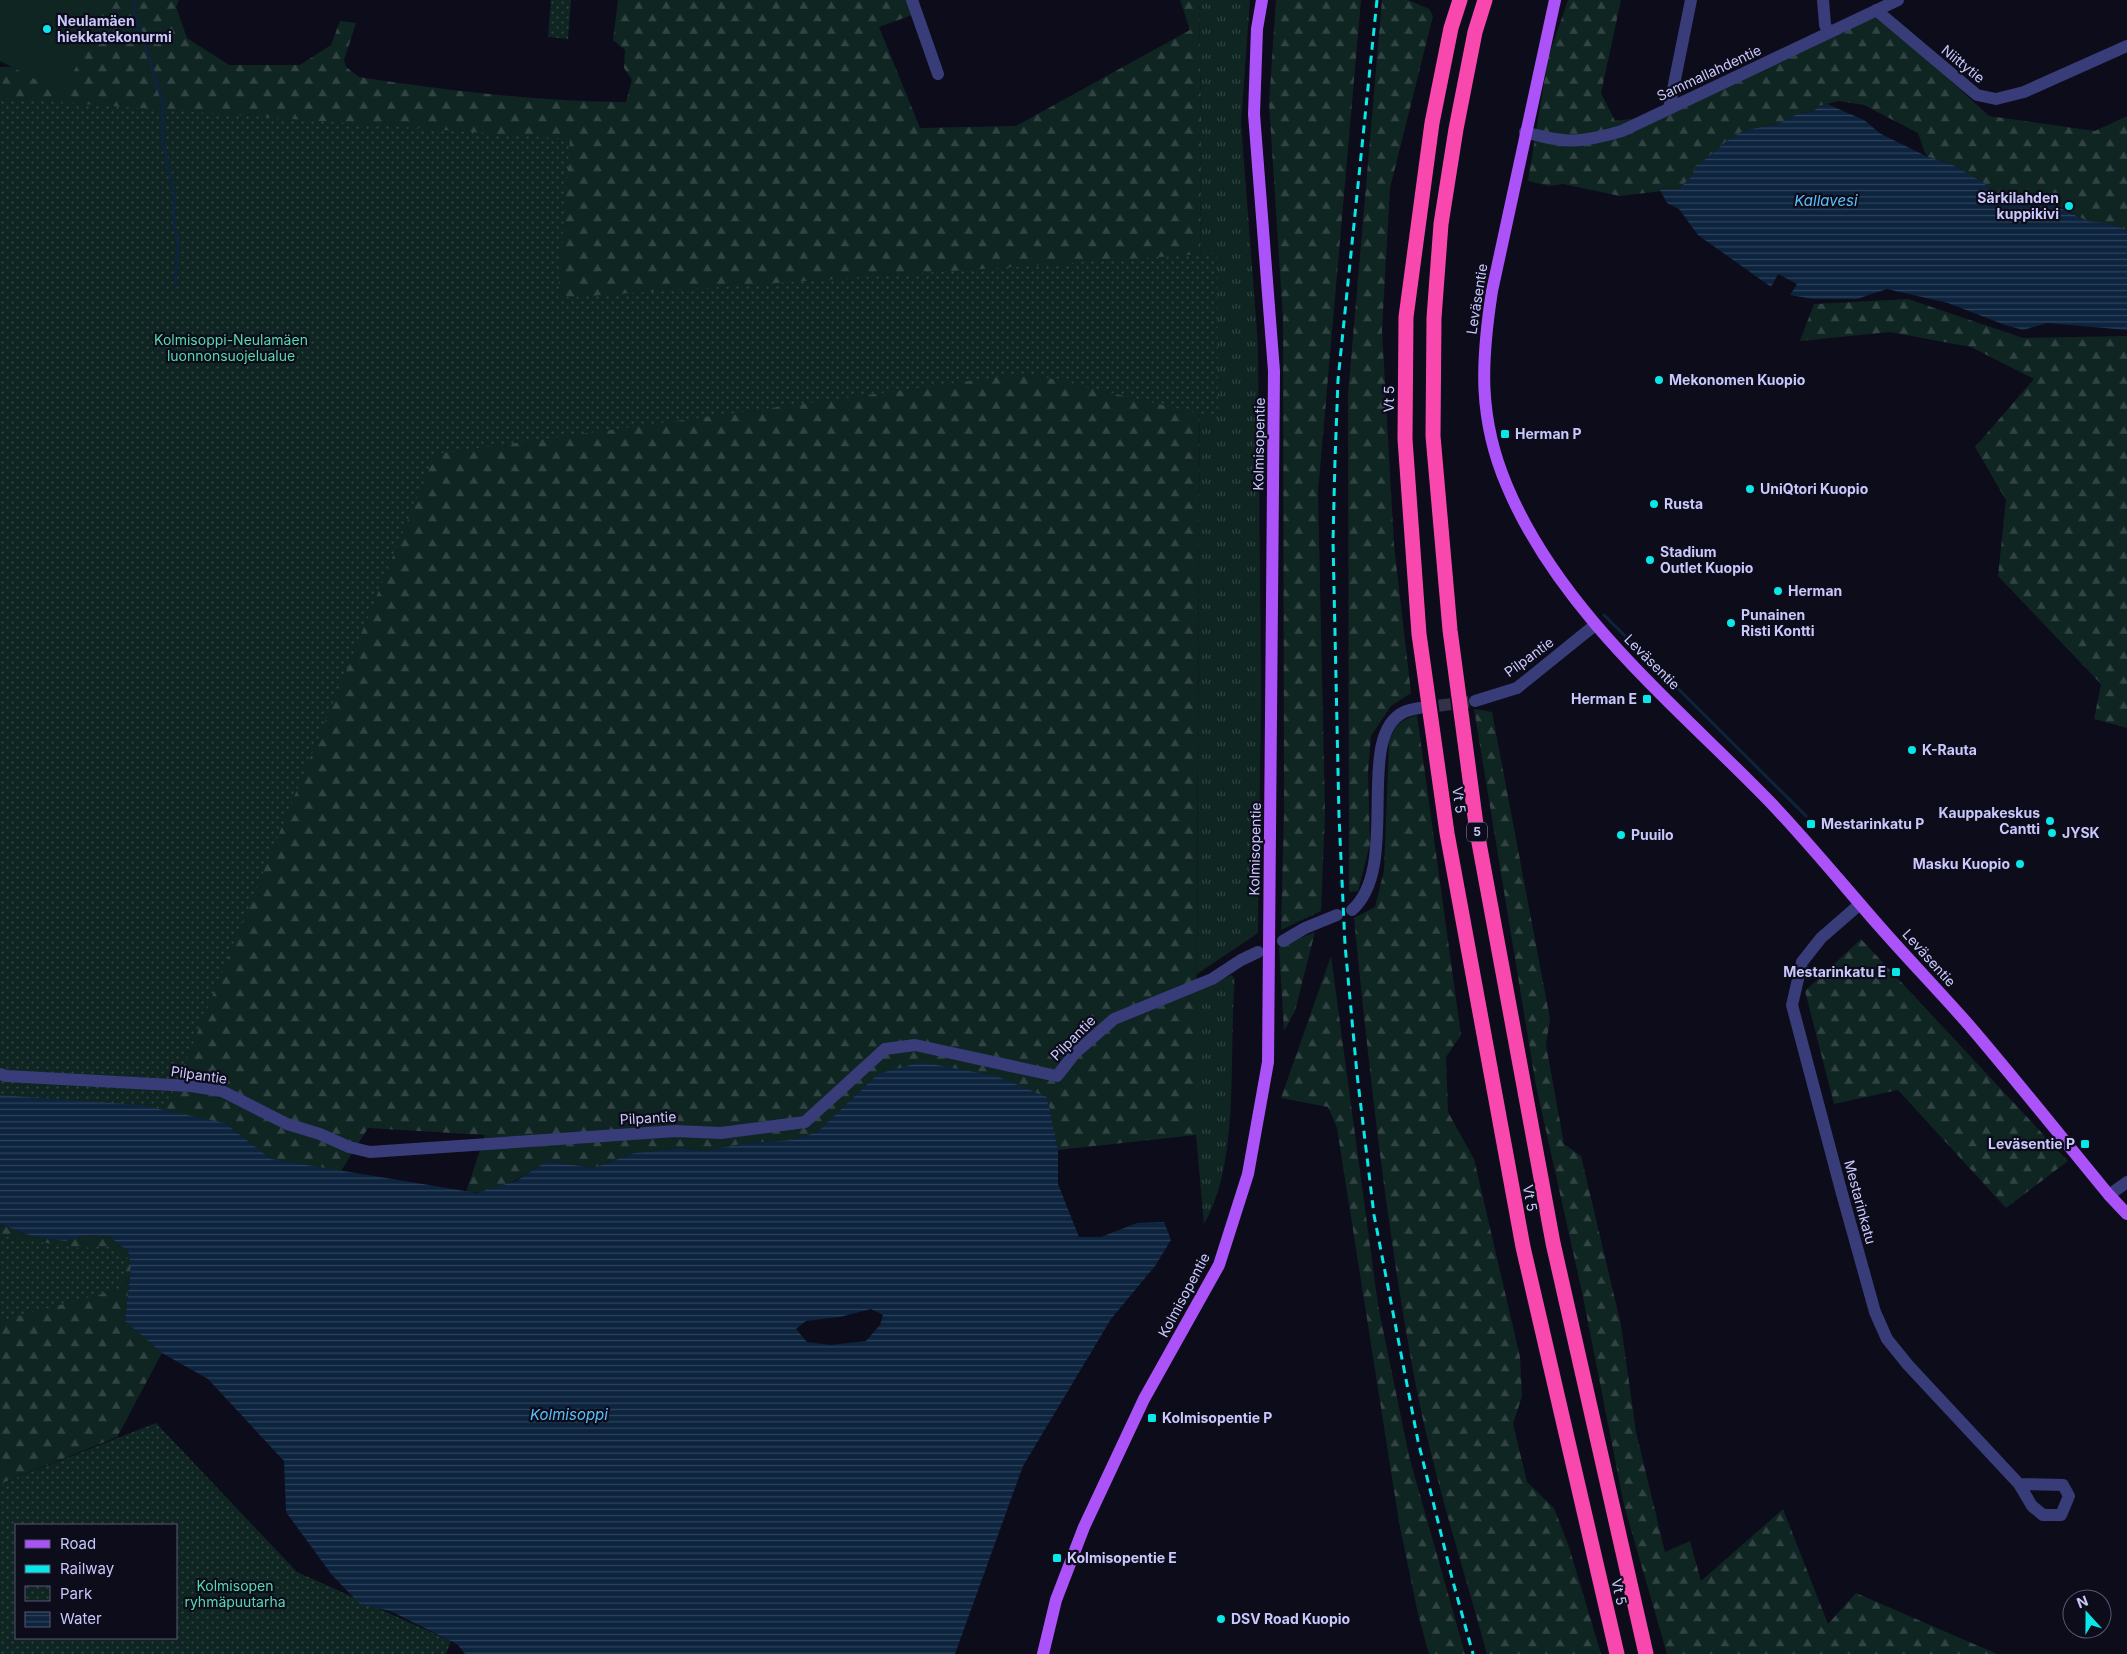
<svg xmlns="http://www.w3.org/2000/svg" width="2127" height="1654" font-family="Inter,sans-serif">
	<defs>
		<pattern id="grass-tufts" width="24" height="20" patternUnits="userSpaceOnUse" patternTransform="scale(1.25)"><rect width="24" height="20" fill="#0f2522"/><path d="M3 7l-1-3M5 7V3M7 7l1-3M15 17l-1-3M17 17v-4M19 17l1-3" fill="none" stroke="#314343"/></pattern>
		<pattern id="forest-firs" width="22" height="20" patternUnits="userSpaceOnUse" patternTransform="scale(1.25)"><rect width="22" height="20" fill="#0f2522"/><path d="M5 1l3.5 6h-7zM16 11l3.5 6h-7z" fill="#314343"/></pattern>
		<pattern id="park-dots" width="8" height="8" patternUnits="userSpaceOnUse" patternTransform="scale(1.25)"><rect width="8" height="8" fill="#0f2522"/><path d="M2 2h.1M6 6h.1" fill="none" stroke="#314343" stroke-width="1.8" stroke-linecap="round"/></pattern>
		<pattern id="water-rules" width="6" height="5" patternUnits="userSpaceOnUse" patternTransform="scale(1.25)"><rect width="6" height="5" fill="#0d243e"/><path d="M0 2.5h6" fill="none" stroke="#2f425b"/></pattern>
	</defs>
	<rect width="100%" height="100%" fill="#0d0c1b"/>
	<!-- grass -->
	<path fill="url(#grass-tufts)" d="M1199,0H1250L1241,123L1258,345L1261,692L1258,933L1197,974L1201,119Z
		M1231,975L1235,979C1228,1053 1241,1161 1204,1224L1196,1135V991Z"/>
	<!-- forest -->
	<path fill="url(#forest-firs)" d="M109,0H179L176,7L187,38L229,65H300L331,45L340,21L356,23L344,60L346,67L359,77C450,91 533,101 626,102L632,80L624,68L625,50L613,40L618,0H906L912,15L879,27L920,128L1016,126L1190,30L1180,0H1199L1201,119L1196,1135L1058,1150L1047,1097L878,1074L817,1132L792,1140L747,1143L704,1151L681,1148L634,1153L594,1168L547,1161C524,1176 494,1196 466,1192L485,1135L368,1128L341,1171L271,1159L225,1123L0,1095V67H13L60,92Z
		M1276,0H1361L1318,492L1325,813L1321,911L1281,930L1284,812L1283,319L1269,103Z
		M1382,0H1408L1429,9L1433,16L1390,188L1382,330L1394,545L1411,693L1391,706L1371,736L1368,772L1370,844L1358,891L1349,892L1348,395Z
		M1568,0H1621L1601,93L1615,121L1673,113L1877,13L1989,116L2095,131L2127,116V230L2107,223L2087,221L2055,204L2041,202L2033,204L1996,197L1983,183L1953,165L1928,157L1925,153L1918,133L1864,105L1839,101L1818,106L1814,111L1795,115L1778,124L1745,130L1728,140L1696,167L1691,177L1679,189L1620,196L1563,184L1549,186L1528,181L1548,58Z
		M1908,299L2023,338L2127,336V728L2094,719L2101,684L1998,576L2006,500L1975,447L2034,379L1971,347L1890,332L1800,341L1814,304Z
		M1474,709L1492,712L1550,1019L1546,1045L1564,1144L1581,1156L1621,1325L1636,1432L1665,1552L1690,1541L1701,1581L1783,1509L1828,1624L1856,1593L1997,1654H1667L1624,1505L1582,1292L1536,1086Z
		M1417,715L1461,1035L1446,1057L1448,1112L1474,1159L1520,1357L1522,1396L1513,1424L1527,1482L1554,1508L1569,1547L1601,1654H1487C1462,1563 1431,1468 1414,1376C1386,1224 1369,1071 1354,918L1375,907L1384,871L1389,743C1394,726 1400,720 1417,715Z
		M1315,932L1295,1011L1284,1031L1279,947Z
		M1861,939L2068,1161L2006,1208L1898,1090L1834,1104L1805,991Z
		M1331,956L1378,1305L1409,1456L1465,1654H1429L1418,1614L1399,1522L1337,1128L1328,1107L1281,1098Z
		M0,1224L34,1237L65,1241L89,1235L110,1237L128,1251L131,1266L125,1321L162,1353L117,1437L0,1484Z"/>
	<!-- park -->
	<path fill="url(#park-dots)" fill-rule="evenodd" d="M551,0H571L568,39L548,37Z
		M0,98L570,139L558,298L1217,253L1218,418L1027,373L435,454L136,1182L0,1142Z
		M0,1232L8,1237L79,1248L113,1246L129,1259L120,1289L0,1321Z
		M156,1423L297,1572L451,1641L446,1654H0V1484ZM16,1525H176V1638H16Z"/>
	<!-- pitch -->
	<path fill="#0f2522" d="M0,0H109L74,71L60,92L0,61Z"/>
	<!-- water -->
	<path fill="url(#water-rules)" fill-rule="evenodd" d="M1827,104L1864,120L1881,134L1928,157L1953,165L1984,183L1996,197L2033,204L2046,201L2087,221L2107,223L2127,230V330L2047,323L2023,330L2005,325L1948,303L1887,289L1857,299H1813L1790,295L1797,284L1778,274L1771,287L1698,235L1679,209L1667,203L1660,190L1679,189L1691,177L1696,167L1728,140L1745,130L1778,124L1795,115L1814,111L1818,106Z
		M921,1062L996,1076L1047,1097L1058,1150V1184L1079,1237H1101L1137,1223L1164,1222L1171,1240L1155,1266L1111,1319L1023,1466L955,1654H465L458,1645L451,1641L390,1611L360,1604L332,1575L286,1512L284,1461L208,1379L162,1353L125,1321L131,1266L128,1251L110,1237L89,1235L65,1241L34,1237L0,1224V1095L140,1105L225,1123L271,1159L477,1193L516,1181L547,1161L594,1168L634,1153L681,1148L704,1151L747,1143L792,1140L817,1132L878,1074ZM871,1309L883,1315L880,1325L866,1341L831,1345L807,1342L796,1329L806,1321L840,1317Z"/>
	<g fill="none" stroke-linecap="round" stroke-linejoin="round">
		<!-- stream -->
		<path stroke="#0d243e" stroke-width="3" d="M134,0V11L163,103V143L174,193V221L178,249L175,283
			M1604,615L1806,816"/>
		<!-- minor-tunnel -->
		<path stroke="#333248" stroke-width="12" stroke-dasharray="12 6" stroke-linecap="butt" d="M1421,708L1475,701"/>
		<!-- minor -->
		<path stroke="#383c78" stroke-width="12" d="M912,0L938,74
			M1823,0L1825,25L1829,33
			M1876,10L1977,95L1996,99L2024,92L2127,46
			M1669,109L1691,0
			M1525,132C1567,144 1580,143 1622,131L1898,0
			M1475,701L1517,688L1595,625
			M1860,904L1821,938L1802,962L1792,1005L1841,1190L1875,1312L1887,1339L1908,1365L2019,1484L2032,1506L2043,1515H2061L2069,1496L2063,1485L2019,1484
			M1352,910C1402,866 1353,736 1404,712C1408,710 1414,709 1419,708
			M1283,941L1305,928L1337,915
			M0,1074L6,1076L191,1086L222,1091L287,1124L320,1134L349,1147L370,1152L676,1131L721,1133L805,1122L885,1049L915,1045L1057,1076L1075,1053L1114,1019L1212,979L1241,960L1258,952
			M2109,1195L2127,1182"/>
		<!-- major -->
		<path stroke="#ab53f8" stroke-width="12" d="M1555,0L1492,291C1481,362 1478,418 1507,486C1561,614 1677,706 1771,803C1809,843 1844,886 1880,927C1909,960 1939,991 1968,1024C2016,1080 2062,1138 2109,1195L2127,1214
			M1043,1654L1056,1600L1084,1527L1144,1399L1219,1265L1248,1174L1268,1062L1274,371L1254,114L1257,29L1262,0"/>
		<!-- highway -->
		<path stroke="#f848ad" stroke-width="15" d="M1460,0L1451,28L1432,123L1406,317L1405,439L1419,634L1447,833L1523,1247L1617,1654
			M1485,0L1475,32L1456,129L1441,224L1434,318L1433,436L1450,630L1477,832L1553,1243L1646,1654"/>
		<!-- rail -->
		<path stroke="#09e7e8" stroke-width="3" stroke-dasharray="8 6" stroke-linecap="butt" d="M1377,0L1338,380L1335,460L1333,541L1339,816L1345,945L1357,1074L1374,1215L1418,1441L1452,1578L1473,1654"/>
	</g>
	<!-- markers -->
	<g fill="#09e7e8" stroke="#0d0c1b" stroke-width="2">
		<circle cx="47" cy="29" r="5"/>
		<circle cx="2069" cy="206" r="5"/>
		<circle cx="1659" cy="380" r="5"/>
		<rect x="1500" y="429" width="10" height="10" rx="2.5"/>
		<circle cx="1750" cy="489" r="5"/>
		<circle cx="1654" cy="504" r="5"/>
		<circle cx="1650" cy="560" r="5"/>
		<circle cx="1778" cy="591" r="5"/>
		<circle cx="1731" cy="623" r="5"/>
		<rect x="1642" y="694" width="10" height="10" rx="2.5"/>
		<circle cx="1912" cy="750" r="5"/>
		<circle cx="2050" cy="821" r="5"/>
		<rect x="1806" y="819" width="10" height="10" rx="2.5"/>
		<circle cx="2052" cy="833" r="5"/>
		<circle cx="1621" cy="835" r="5"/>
		<circle cx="2020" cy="864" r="5"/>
		<rect x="1891" y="967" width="10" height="10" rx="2.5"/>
		<rect x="2080" y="1139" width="10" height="10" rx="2.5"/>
		<rect x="1147" y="1413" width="10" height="10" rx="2.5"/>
		<rect x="1052" y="1553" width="10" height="10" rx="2.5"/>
		<circle cx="1221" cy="1619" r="5"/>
	</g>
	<g text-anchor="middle" stroke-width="4.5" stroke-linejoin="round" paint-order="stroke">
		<!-- shield labels -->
		<rect fill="#0d0c1b" stroke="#9190b9" stroke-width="1" x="1467" y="822.5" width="20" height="19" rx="4"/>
		<g font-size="12" font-weight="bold" fill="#c9c8fd">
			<text x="1477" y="836">5</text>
		</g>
		<!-- poi labels -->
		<g font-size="14" font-weight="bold" fill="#c9c8fd" stroke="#0d0c1b" text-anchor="start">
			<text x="57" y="26">Neulamäen<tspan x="57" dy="16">hiekkatekonurmi</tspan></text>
			<text x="2059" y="203" text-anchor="end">Särkilahden<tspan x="2059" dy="16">kuppikivi</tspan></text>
			<text x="1669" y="385">Mekonomen Kuopio</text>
			<text x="1515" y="439">Herman P</text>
			<text x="1760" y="494">UniQtori Kuopio</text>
			<text x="1664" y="509">Rusta</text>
			<text x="1660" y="557">Stadium<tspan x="1660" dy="16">Outlet Kuopio</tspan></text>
			<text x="1788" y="596">Herman</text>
			<text x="1741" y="620">Punainen<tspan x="1741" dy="16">Risti Kontti</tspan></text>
			<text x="1637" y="704" text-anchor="end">Herman E</text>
			<text x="1922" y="755">K-Rauta</text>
			<text x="2040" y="818" text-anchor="end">Kauppakeskus<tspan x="2040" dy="16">Cantti</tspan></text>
			<text x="1821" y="829">Mestarinkatu P</text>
			<text x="2062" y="838">JYSK</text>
			<text x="1631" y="840">Puuilo</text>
			<text x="2010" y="869" text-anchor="end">Masku Kuopio</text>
			<text x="1886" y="977" text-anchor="end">Mestarinkatu E</text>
			<text x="2075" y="1149" text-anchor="end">Leväsentie P</text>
			<text x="1162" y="1423">Kolmisopentie P</text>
			<text x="1067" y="1563">Kolmisopentie E</text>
			<text x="1231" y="1624">DSV Road Kuopio</text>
		</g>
		<!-- street labels -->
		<g font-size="14" fill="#c9c8fd" stroke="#0d0c1b">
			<text transform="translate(1963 64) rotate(39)" y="5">Niittytie</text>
			<text transform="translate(1709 73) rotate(-25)" y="5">Sammallahdentie</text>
			<text transform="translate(1477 299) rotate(-81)" y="5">Leväsentie</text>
			<text transform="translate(1389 399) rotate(-89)" y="5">Vt 5</text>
			<text transform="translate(1259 444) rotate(-89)" y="5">Kolmisopentie</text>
			<text transform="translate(1529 657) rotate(-36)" y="5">Pilpantie</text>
			<text transform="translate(1652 662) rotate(45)" y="5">Leväsentie</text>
			<text transform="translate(1459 800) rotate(82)" y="5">Vt 5</text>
			<text transform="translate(1255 849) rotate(-89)" y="5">Kolmisopentie</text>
			<text transform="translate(1929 958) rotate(48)" y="5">Leväsentie</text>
			<text transform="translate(1073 1038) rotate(-45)" y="5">Pilpantie</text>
			<text transform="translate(199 1075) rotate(8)" y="5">Pilpantie</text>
			<text transform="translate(648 1118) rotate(-3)" y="5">Pilpantie</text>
			<text transform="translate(1530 1198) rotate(80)" y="5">Vt 5</text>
			<text transform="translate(1860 1202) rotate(75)" y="5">Mestarinkatu</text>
			<text transform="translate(1184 1295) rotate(-62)" y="5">Kolmisopentie</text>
			<text transform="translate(1619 1592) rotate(77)" y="5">Vt 5</text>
		</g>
		<!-- park labels -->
		<g font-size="14" fill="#58d9ac" stroke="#0d0c1b">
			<text x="231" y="345">Kolmisoppi-Neulamäen<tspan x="231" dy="16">luonnonsuojelualue</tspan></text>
			<text x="235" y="1591">Kolmisopen<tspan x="235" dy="16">ryhmäpuutarha</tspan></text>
		</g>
		<!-- water labels -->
		<g font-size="15" font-style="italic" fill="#5abff9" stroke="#0d0c1b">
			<text x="1826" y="206">Kallavesi</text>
			<text x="569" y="1420">Kolmisoppi</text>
		</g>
	</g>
	<!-- legend -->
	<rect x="15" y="1524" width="162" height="115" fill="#0d0c1b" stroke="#585775"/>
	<rect x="25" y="1540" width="25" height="8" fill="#ab53f8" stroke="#585775"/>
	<text x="60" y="1549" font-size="15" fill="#c9c8fd">Road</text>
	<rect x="25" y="1565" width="25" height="8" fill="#09e7e8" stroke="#585775"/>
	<text x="60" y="1574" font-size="15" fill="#c9c8fd">Railway</text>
	<rect x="25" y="1586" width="25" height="15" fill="url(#park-dots)" stroke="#585775"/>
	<text x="60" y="1599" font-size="15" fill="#c9c8fd">Park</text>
	<rect x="25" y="1612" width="25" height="15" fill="url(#water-rules)" stroke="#585775"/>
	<text x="60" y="1624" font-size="15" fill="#c9c8fd">Water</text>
	<!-- north arrow -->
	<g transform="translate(2087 1614) rotate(339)"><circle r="24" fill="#0d0c1b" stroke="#585775"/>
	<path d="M0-4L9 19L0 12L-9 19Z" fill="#09e7e8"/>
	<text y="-8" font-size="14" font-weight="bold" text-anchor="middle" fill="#c9c8fd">N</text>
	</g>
</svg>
